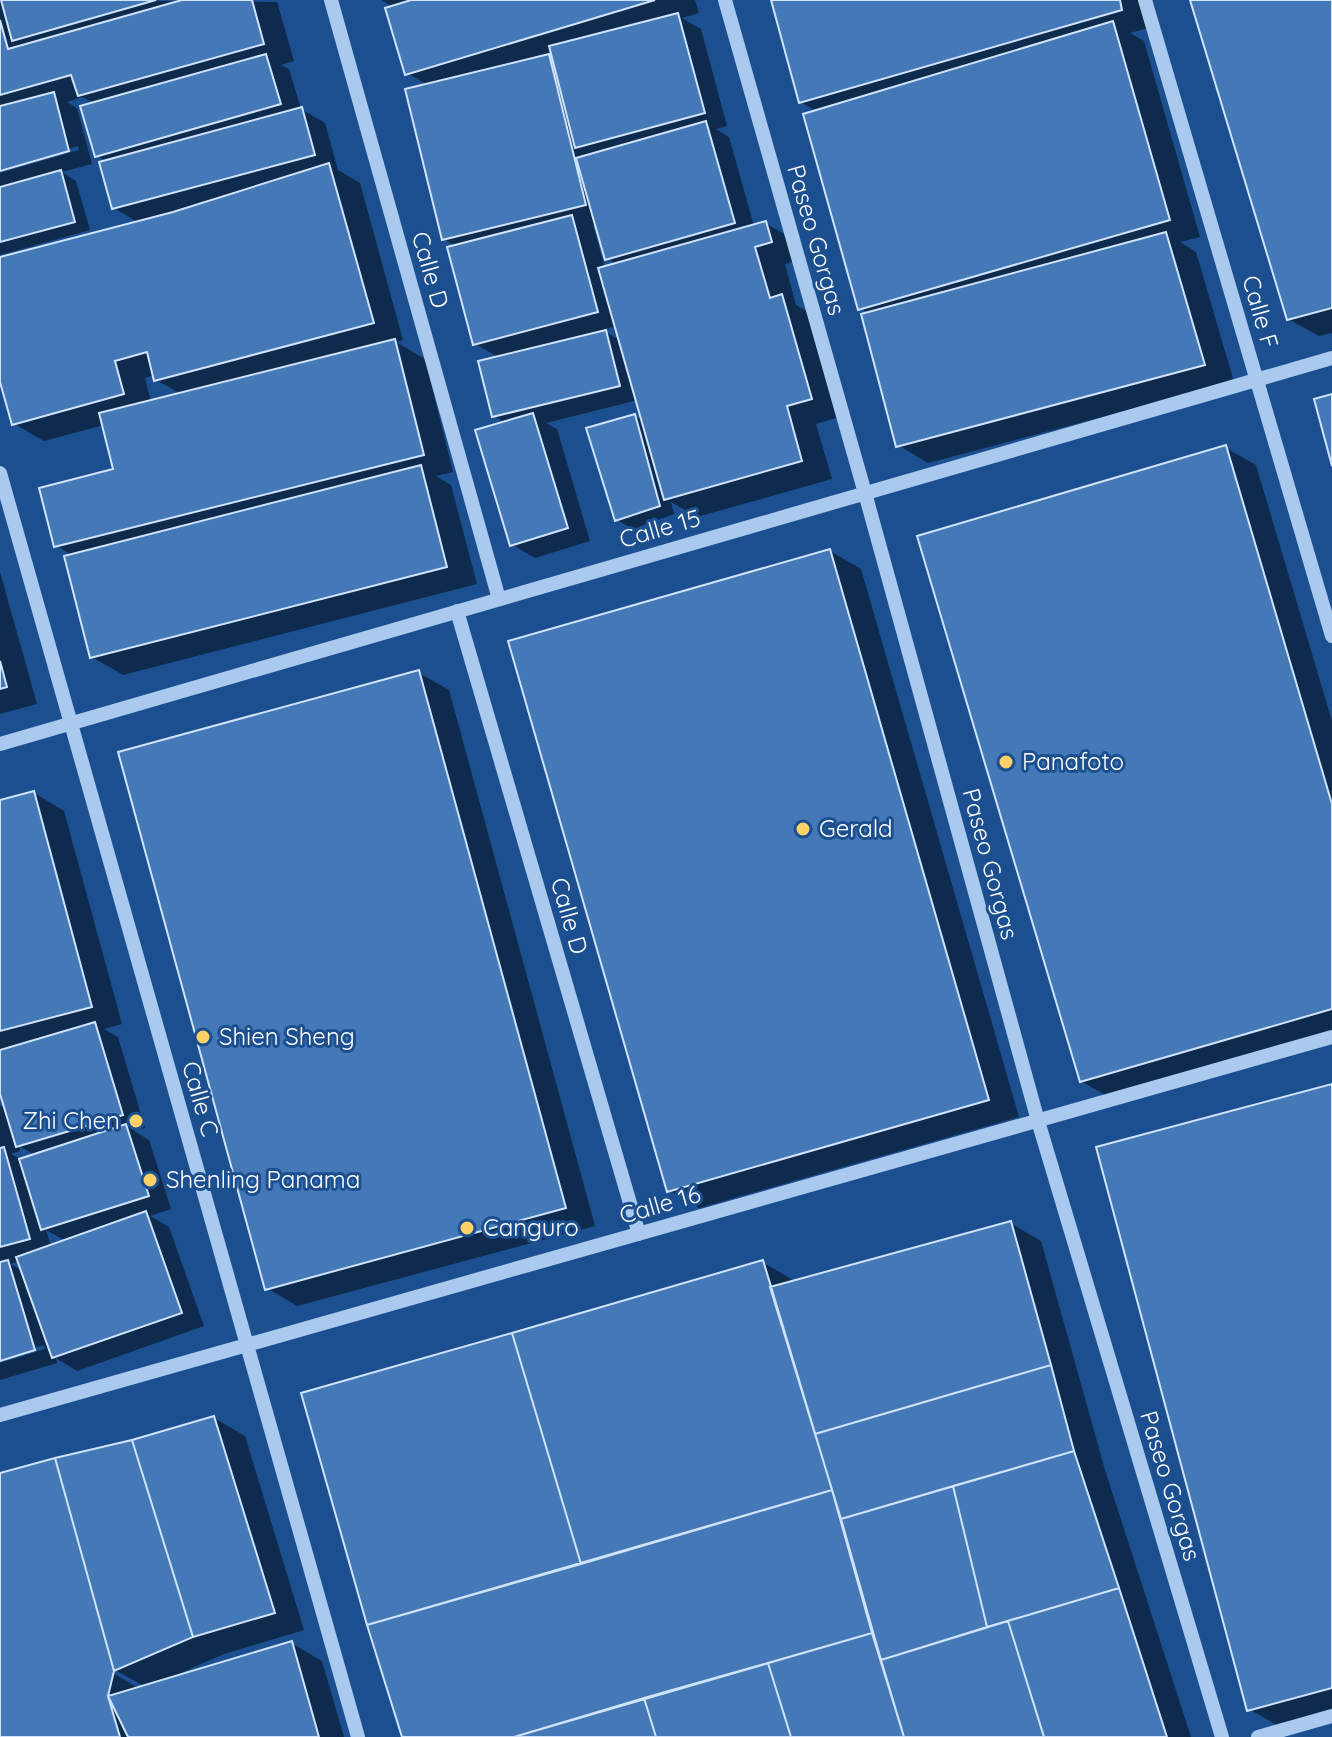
<svg xmlns="http://www.w3.org/2000/svg" width="1332" height="1737" font-family="Quicksand,sans-serif">
	<rect width="100%" height="100%" fill="#1b4f8f"/>
	<!-- shadow -->
	<path fill="#0007" fill-rule="evenodd" d="M0,0L277,2L294,61L281,65L289,69L301,109L325,123L338,170L360,183L403,340L396,342L425,359L453,472L436,476L451,485L477,584L123,675L92,657L73,556L56,545L115,471L104,425L44,441L13,423L0,374V259L139,223L114,208L107,162L96,155V104L83,97L67,102L77,108L92,164L62,172L76,181L90,230L0,255V173L79,150L78,146L0,169ZM154,375L156,380L181,394L151,402L145,378Z
		M381,0H695L699,13L682,18L701,29L727,126L716,129L729,137L754,226L765,223L796,241L801,259L785,264L796,305L812,314L842,416L816,424L832,479L697,517L671,502L674,514L633,529L617,520L635,416L644,421L638,400L546,423L557,429L590,541L535,558L511,544L506,423L494,416L500,358L475,344L457,247L444,239L428,85L407,73L393,7ZM597,224L607,258L618,265L605,268L593,225ZM616,326L621,341L602,330Z
		M773,0H1147L1152,27L1130,33L1144,41L1200,237L1180,242L1196,252L1234,382L928,463L898,445L870,314L860,308L817,112L801,102Z
		M1192,0H1332V333L1319,336L1288,319Z
		M1226,448L1256,465L1332,721V1035L1112,1099L1081,1081Z
		M830,551L861,569L1019,1117L699,1208L669,1190Z
		M0,572L37,704L0,714Z
		M419,673L449,690L595,1226L297,1306L267,1288Z
		M34,793L64,811L122,1024L104,1029L118,1037L145,1128L134,1131L149,1140L171,1209L150,1216L169,1227L204,1326L77,1371L56,1358L57,1363L0,1380V1363L45,1349L44,1345L0,1358V1105L7,1109L3,1098L0,1099V802ZM19,1146L35,1155L22,1160L11,1154L20,1151ZM46,1230L66,1241L51,1246ZM20,1261L23,1271L10,1264Z
		M1332,1086V1713L1280,1727L1249,1709Z
		M1010,1223L1041,1241L1105,1470L1191,1737H404L762,1262L793,1280L794,1283Z
		M214,1418L245,1436L304,1630L224,1654L176,1675L177,1677L291,1643L322,1661L344,1737H0V1475L133,1442ZM106,1665L144,1686L140,1689L104,1668Z"/>
	<!-- building -->
	<path fill="#4478b7" stroke="#cfe3fa" stroke-width="2" d="M1,0H156L12,41Z
		M182,0H252L264,44L78,96L71,75L0,95V20L8,49Z
		M411,0H655L405,75L385,8Z
		M771,0H1120L1122,10L799,103Z
		M1190,0H1332V308L1287,320Z
		M678,13L705,113L575,148L549,46Z
		M1113,21L1170,220L858,310L803,114Z
		M266,54L281,104L95,157L80,106Z
		M549,54L586,205L442,240L405,89Z
		M54,92L69,151L0,171V106Z
		M302,107L315,155L112,209L99,162Z
		M706,121L735,223L605,260L576,158Z
		M329,163L374,323L154,381L147,352L115,361L124,394L12,425L0,382V257L173,212Z
		M61,170L75,222L0,242V187Z
		M572,215L598,312L473,345L447,247Z
		M766,221L772,242L755,247L770,298L782,294L812,399L787,406L802,461L664,500L598,268Z
		M1166,232L1205,365L896,447L861,314Z
		M606,330L620,386L492,417L478,361Z
		M395,339L424,455L54,547L39,488L113,469L99,413Z
		M1332,394V466L1314,399Z
		M533,413L568,528L510,546L475,430Z
		M635,414L660,506L615,521L586,428Z
		M1226,445L1332,804V1009L1080,1082L917,536Z
		M421,465L447,567L90,658L64,556Z
		M830,549L989,1100L667,1192L508,641Z
		M0,661L7,687L0,689Z
		M419,670L566,1208L265,1290L118,752Z
		M34,791L92,1007L0,1031V800Z
		M95,1022L123,1115L16,1147L0,1094V1050Z
		M1332,1084V1688L1247,1711L1096,1147Z
		M126,1124L149,1196L41,1230L19,1159Z
		M4,1147L30,1239L0,1247V1148Z
		M146,1211L182,1313L52,1358L16,1257Z
		M1011,1221L1051,1365L815,1434L770,1287Z
		M8,1260L35,1350L0,1361V1262Z
		M763,1260L832,1490L581,1564L512,1333Z
		M512,1333L581,1564L367,1625L301,1393Z
		M1051,1365L1074,1451L841,1519L815,1434Z
		M214,1416L275,1613L193,1637L132,1440Z
		M132,1440L193,1637L114,1671L55,1458Z
		M1074,1451L1119,1588L987,1627L953,1486Z
		M55,1458L114,1671L108,1696L120,1737H0V1473Z
		M953,1486L987,1627L881,1660L841,1519Z
		M832,1490L872,1633L514,1737H402L367,1625Z
		M1119,1588L1167,1737H1044L1008,1621Z
		M1008,1621L1044,1737H904L881,1660Z
		M872,1633L904,1737H791L768,1663Z
		M292,1641L319,1737H128L108,1696Z
		M768,1663L791,1737H656L644,1698Z
		M644,1698L656,1737H514Z"/>
	<g fill="none" stroke-linecap="round" stroke-linejoin="round">
		<!-- minor -->
		<path stroke="#a9c9ee" stroke-width="14" d="M331,0L499,599
			M725,0L865,493L1038,1121L1222,1737
			M1145,0L1332,636
			M0,473L358,1737
			M457,611L639,1234
			M0,744L1332,358
			M0,1415L1332,1037
			M1258,1737L1332,1716"/>
	</g>
	<!-- markers -->
	<g fill="#ffd166" stroke="#1b4f8f" stroke-width="3">
		<circle cx="1006" cy="762" r="8"/>
		<circle cx="803" cy="829" r="8"/>
		<circle cx="203" cy="1037" r="8"/>
		<circle cx="136" cy="1121" r="8"/>
		<circle cx="150" cy="1180" r="8"/>
		<circle cx="467" cy="1228" r="8"/>
	</g>
	<g text-anchor="middle" stroke-width="6" stroke-linejoin="round" paint-order="stroke">
		<!-- street labels -->
		<g font-size="24" fill="#fff" stroke="#1b4f8f">
			<text transform="translate(816 240) rotate(74)" y="8">Paseo Gorgas</text>
			<text transform="translate(430 270) rotate(74)" y="8">Calle D</text>
			<text transform="translate(1260 312) rotate(74)" y="8">Calle F</text>
			<text transform="translate(660 529) rotate(-16)" y="8">Calle 15</text>
			<text transform="translate(990 864) rotate(75)" y="8">Paseo Gorgas</text>
			<text transform="translate(569 916) rotate(74)" y="8">Calle D</text>
			<text transform="translate(200 1099) rotate(74)" y="8">Calle C</text>
			<text transform="translate(660 1205) rotate(-16)" y="8">Calle 16</text>
			<text transform="translate(1170 1486) rotate(73)" y="8">Paseo Gorgas</text>
		</g>
		<!-- poi labels -->
		<g font-size="24" fill="#fff" stroke="#1b4f8f" text-anchor="start">
			<text x="1022" y="770">Panafoto</text>
			<text x="819" y="837">Gerald</text>
			<text x="219" y="1045">Shien Sheng</text>
			<text x="120" y="1129" text-anchor="end">Zhi Chen</text>
			<text x="166" y="1188">Shenling Panama</text>
			<text x="483" y="1236">Canguro</text>
		</g>
	</g>
</svg>
